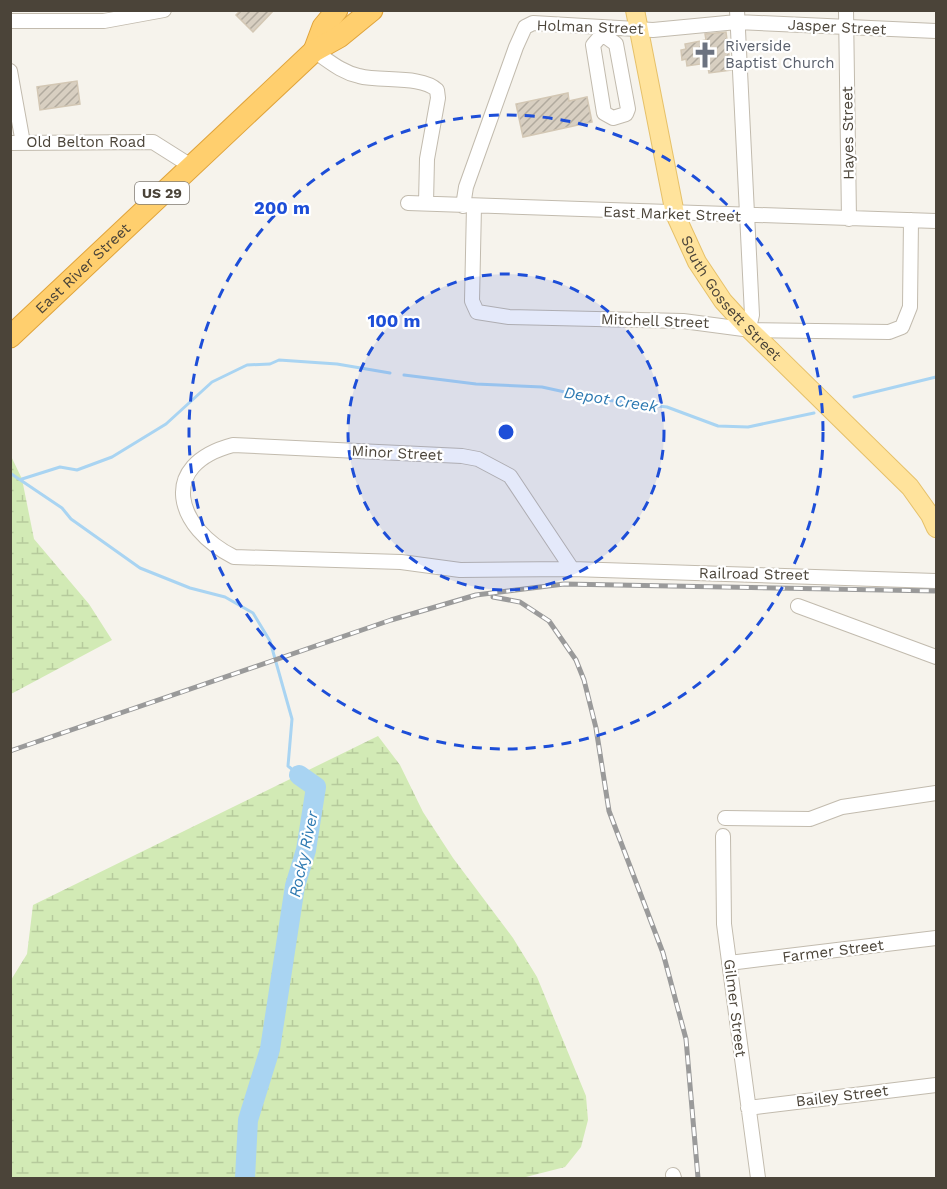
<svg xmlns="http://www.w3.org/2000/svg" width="947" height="1189" font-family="'Work Sans',sans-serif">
	<defs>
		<pattern id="wetland-marsh" width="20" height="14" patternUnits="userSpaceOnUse" patternTransform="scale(1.5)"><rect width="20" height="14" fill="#d2eab5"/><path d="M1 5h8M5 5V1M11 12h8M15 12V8" fill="none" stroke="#b6ca9c"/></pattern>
		<pattern id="building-hatch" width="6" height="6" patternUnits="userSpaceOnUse" patternTransform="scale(1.5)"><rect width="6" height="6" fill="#d8cfc1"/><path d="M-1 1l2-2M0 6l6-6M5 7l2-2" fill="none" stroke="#b1aa9e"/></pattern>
	</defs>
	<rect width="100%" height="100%" fill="#f6f3ec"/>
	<!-- wetland -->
	<path fill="url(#wetland-marsh)" d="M10,454L22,479L34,539L89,604L112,640L11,694Z
		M378,736L400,765L423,812L453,858L513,938L537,977L586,1096L588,1120L581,1147L565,1167L522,1178H11V980L27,954L33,905Z"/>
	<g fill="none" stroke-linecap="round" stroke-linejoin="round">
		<!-- stream -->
		<path stroke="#a9d4f2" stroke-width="3" d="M404,375L476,384L542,387L597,399L667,407L718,426L748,427L814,413
			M854,397L936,377
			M10,473L62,508L71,519L140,568L190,588L225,597L253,613L270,641L292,719L288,766L299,775
			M22,479L60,467L77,470L112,457L166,424L212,382L247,365L270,364L279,360L337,364L390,373"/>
		<!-- river -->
		<path stroke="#a9d4f2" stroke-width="20" d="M245,1178L248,1120L270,1049L295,886L306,850L316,787L299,775"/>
	</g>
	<!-- building -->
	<path fill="url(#building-hatch)" stroke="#d3c7b4" stroke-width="1.5" d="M241,10H274L253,32L236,15Z
		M726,32L731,70L709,73L707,63L687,66L686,59L682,60L681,50L686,49L685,44L706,40L705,34Z
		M77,81L80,104L40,110L37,87Z
		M568,93L569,101L587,97L592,122L523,137L516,104Z"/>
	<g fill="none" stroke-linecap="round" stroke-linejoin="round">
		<!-- minor casing -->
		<g stroke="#c2bbae" stroke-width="16">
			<path id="minor" d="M737,10L752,315L749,328
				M846,10L849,219
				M10,21H104L164,10
				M605,36L616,44L628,109L626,114L613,118L604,113L593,45L599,38Z
				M314,51C329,61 341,72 359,76C380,82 421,75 437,90L438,98L427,159L426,203
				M10,71L23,143
				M10,143L153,142L191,166
				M408,203L936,221
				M463,206L466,187L516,47L525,27L533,23L653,30L737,22L936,31
				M474,206L472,301L477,312L509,317L683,321L751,330L889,332L902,327L910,307L911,220
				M233,445L462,456L478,459L510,476L572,569L460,570L401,562L234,557C176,528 157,465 233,445Z
				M572,569L936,581
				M798,606L936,657
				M725,818L810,819L842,807L936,793
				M723,836L724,924L758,1178
				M729,963L936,938
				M748,1108L936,1085
				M673,1175L674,1178"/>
		</g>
		<!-- major casing -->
		<g stroke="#e6c16a" stroke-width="20">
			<g id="major">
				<path id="s1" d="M635,10L675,214L697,262L723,301L745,325L910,487L930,515L936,528"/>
			</g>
		</g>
		<!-- highway casing -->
		<g stroke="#e0a43c" stroke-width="23">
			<g id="highway">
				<path d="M314,51L323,27L337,10"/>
				<path id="s2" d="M10,337L314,51L339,37L372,10"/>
			</g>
		</g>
		<!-- minor -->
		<use href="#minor" stroke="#fff" stroke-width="14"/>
		<!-- major -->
		<use href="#major" stroke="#ffe39c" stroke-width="18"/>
		<!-- highway -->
		<use href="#highway" stroke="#ffcf6e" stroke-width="21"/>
		<!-- rail casing -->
		<g stroke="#9a9a9a" stroke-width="5">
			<path id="rail" d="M493,597L520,602L549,621L576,660L584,680L596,728L609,811L663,953L686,1039L698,1178
				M10,751L391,620L476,595L564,584L936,591"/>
		</g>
		<!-- rail -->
		<use href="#rail" stroke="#fff" stroke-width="3" stroke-dasharray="9" stroke-linecap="butt"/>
	</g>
	<!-- distance rings -->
	<circle cx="506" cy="432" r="158" fill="#1d4ed8" fill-opacity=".12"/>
	<g fill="none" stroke="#1d4ed8" stroke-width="3" stroke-dasharray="10 8">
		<circle cx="506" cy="432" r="158"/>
		<circle cx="506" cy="432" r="317"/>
	</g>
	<!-- icons -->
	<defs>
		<g id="church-bare" transform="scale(2.07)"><path d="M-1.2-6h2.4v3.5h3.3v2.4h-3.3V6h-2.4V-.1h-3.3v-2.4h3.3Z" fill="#6b7280" stroke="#fff" stroke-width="2.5" paint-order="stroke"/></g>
	</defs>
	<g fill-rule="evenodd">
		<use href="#church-bare" x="705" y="55"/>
	</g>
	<g text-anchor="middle" stroke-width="4.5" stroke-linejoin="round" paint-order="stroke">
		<!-- shield labels -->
		<rect fill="#fff" stroke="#817c74" stroke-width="1.5" x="135" y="182" width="54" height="22" rx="4.5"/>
		<g font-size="14" font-weight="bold" fill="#4b4439">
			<text x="162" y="198">US 29</text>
		</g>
		<!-- street labels -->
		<g font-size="15" fill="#4b4439" stroke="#fff">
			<text transform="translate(590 27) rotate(2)" y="5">Holman Street</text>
			<text transform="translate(837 27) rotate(3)" y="5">Jasper Street</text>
			<text transform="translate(848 133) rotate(-91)" y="5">Hayes Street</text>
			<text x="86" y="147">Old Belton Road</text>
			<text transform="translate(672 214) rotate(2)" y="5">East Market Street</text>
			<text dy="5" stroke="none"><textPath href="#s2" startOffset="100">East River Street</textPath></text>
			<text dy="5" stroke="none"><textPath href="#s1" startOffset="310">South Gossett Street</textPath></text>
			<text transform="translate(655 321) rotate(2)" y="5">Mitchell Street</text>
			<text transform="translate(397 453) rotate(3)" y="5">Minor Street</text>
			<text transform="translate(754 574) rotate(1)" y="5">Railroad Street</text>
			<text transform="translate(833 951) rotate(-7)" y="5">Farmer Street</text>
			<text transform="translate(735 1008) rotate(83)" y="5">Gilmer Street</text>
			<text transform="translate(842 1096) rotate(-7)" y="5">Bailey Street</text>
		</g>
		<!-- worship labels -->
		<g font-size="15" fill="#5b616d" stroke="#fff" text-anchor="start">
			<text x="725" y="51">Riverside<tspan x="725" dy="17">Baptist Church</tspan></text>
		</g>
		<!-- water labels -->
		<g font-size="16" font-style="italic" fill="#2e7ab2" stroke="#fff">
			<text transform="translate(611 399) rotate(9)" y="6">Depot Creek</text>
			<text transform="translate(303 854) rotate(-78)" y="6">Rocky River</text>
		</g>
	</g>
	<circle cx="506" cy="432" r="9" fill="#1d4ed8" stroke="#fff" stroke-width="3"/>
	<g font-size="18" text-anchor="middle" font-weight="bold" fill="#1d4ed8" stroke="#fff" stroke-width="4.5" stroke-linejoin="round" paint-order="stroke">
		<text x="282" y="214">200 m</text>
		<text x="394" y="327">100 m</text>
	</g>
	<!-- border -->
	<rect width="947" height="1189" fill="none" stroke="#4b4439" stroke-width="24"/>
</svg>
